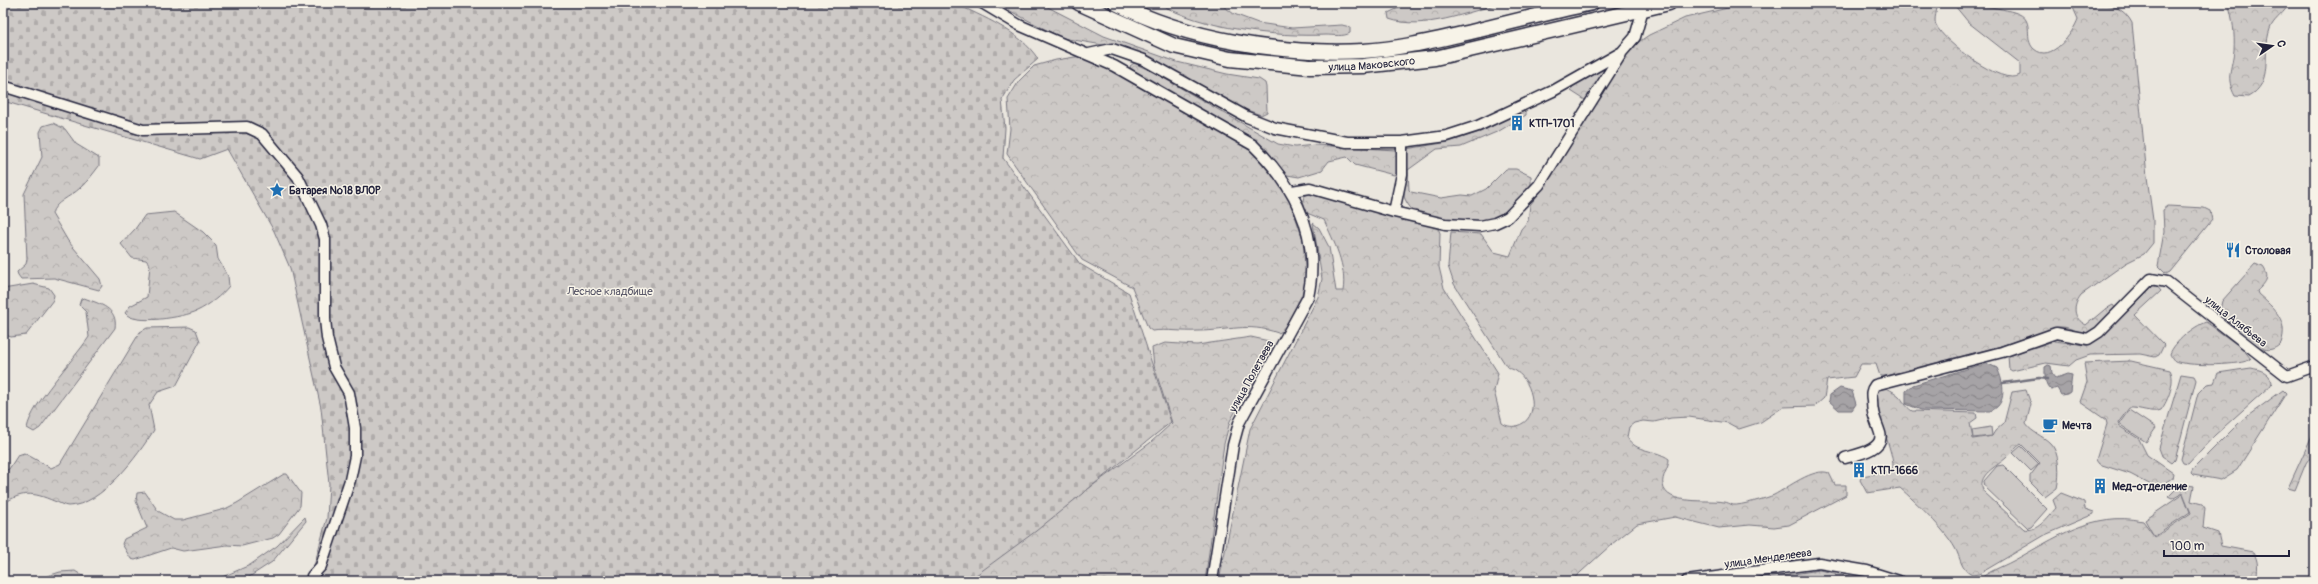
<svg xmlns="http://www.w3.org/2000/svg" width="2318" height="584" font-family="Pangolin,sans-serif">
	<defs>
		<pattern id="grass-tufts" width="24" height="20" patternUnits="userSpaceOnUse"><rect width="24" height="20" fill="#cdc9c6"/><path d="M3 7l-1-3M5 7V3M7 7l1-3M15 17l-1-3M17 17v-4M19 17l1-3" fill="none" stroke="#b0acab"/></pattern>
		<pattern id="forest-crowns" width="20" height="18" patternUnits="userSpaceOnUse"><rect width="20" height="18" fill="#cdc9c6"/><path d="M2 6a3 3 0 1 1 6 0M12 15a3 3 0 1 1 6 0" fill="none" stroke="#b0acab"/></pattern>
		<pattern id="cemetery-stones" width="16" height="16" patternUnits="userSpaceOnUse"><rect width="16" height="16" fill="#cdc9c6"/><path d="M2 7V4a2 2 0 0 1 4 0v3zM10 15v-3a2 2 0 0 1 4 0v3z" fill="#b0acab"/></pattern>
		<pattern id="water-waves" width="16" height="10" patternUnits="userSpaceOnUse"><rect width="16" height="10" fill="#a6a3a6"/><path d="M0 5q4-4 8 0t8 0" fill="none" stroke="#878488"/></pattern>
	</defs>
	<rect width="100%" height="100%" fill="#eae6de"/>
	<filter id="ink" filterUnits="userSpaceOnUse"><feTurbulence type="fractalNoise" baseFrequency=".025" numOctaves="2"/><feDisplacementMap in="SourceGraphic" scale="8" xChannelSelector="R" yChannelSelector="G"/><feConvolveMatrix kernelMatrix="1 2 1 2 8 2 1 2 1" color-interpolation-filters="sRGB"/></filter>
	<g filter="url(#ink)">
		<!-- grass -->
		<path fill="url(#grass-tufts)" stroke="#787680" d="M2021,446L2039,464L2031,471L2013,453Z
			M2183,494L2190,512L2154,536L2145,520Z"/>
		<!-- forest -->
		<path fill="url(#forest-crowns)" stroke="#787680" d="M995,3H1040L1104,36L1177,62L1227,74L1259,79L1265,83L1266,87L1267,112L1261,115L1244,109L1132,50L1062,38Z
			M1158,3H1219L1234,14L1258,23L1292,28L1342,25L1350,27V33C1344,37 1333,35 1326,35C1275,37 1202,29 1158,3Z
			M1409,3H1502C1468,12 1423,31 1389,19L1388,13Z
			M1749,3H1937C1938,10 1933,19 1936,25C1944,42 2002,87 2020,75V63L1969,23L1955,6V3C1968,3 2009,9 2019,14C2035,21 2023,39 2034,49C2051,64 2073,33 2078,19L2071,3C2095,3 2120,0 2132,23L2147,177L2153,220V243L2144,254L2126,263L2081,295C2072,307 2073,318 2086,325L2104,310L2113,305L2116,309L2091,333C2080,335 2070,326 2059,327L2001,346L1885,376H1880L1876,364H1861L1854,377L1827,380L1824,398L1815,406L1783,407L1761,422L1739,429L1728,423L1689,417L1671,418L1654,422L1643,421L1634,423L1629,427L1627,437C1635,453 1656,449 1669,459C1669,469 1661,476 1663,485C1666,506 1709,499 1724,502C1727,502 1730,504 1733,505C1740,506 1767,498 1774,495C1787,488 1814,467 1829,473L1835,485H1846V495L1789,525L1774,527L1750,525L1719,528L1675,517L1637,524L1612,544L1571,581H1219L1250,429L1318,297L1322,279L1313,223L1319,228L1329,247L1336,291H1343C1347,266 1334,242 1324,220L1307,213L1303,201L1304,196L1309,194L1316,195L1438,228L1440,233L1439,267L1444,288L1498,373L1494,391L1502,423C1506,426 1511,427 1516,426C1542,420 1533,382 1516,371C1513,369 1510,369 1507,367L1454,284L1448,266L1451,232L1481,234L1494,252L1510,256L1521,229L1528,221L1530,205L1544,187L1569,144L1627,54L1640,41L1649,35L1685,18Z
			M2228,3H2288L2287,7C2282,15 2273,20 2270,29C2261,55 2275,82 2248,97L2235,96C2225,77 2232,70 2234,50C2235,35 2233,18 2228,3Z
			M1088,55L1248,147L1270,170L1287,193L1303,239L1306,279L1302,295L1283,331L1278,333C1247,322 1229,331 1198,331C1182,332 1168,329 1152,331L1148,328L1132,287L1082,260L1007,154L1010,129L1008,99L1019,81L1034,66L1056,60Z
			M1134,63L1153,72L1278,144L1295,147L1315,145L1395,150L1397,153L1398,173L1394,175L1355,165L1347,157L1329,161L1322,170L1299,177L1287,175L1260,144L1131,69L1130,66Z
			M1603,69L1606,72L1585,100L1571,91L1573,86Z
			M1523,111L1526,112V115L1499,131L1461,147L1437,149L1408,170L1409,190L1411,192L1441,198L1462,195L1472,196L1486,189L1506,169H1516L1531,176V186C1523,194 1514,206 1504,213C1479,228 1443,220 1416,214C1412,210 1407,204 1405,199C1402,191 1403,157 1406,149L1449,142L1480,132Z
			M53,123L65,129L76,144L99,158V166C93,174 87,182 80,188C71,197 54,202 52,214L68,241L100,279L102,286L99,290L54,278L21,279L18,275L17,272L26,264L27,259L24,194L42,157L40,132L43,126Z
			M2168,206L2204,208L2210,211L2212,220L2170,272L2166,274L2158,266L2164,232L2163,210Z
			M174,212L203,232L216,245L218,259L228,276L229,286C222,295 208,306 197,311C184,317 134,326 125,313L130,306L147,297L150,265L146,260L132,258L121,244L135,229L145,215Z
			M2255,264L2263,267C2271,278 2265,283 2257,291L2258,294C2274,308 2289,321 2281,343C2277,348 2270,351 2264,349C2255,346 2223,319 2220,310L2222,301Z
			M33,284L49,288L54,295L53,300L26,335L11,337L3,334V289Z
			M2156,285L2161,291L2135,315L2164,345L2159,355L2155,357L2140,354L2090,355L2076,360L2069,366L2046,363L2012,371L2009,369L2008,356L2054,341L2087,345L2091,344L2121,318L2153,286Z
			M84,298C100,304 118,308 115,328L40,428L34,432L27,428C32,403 73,361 89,337L86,312L79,305L81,299Z
			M2206,322L2243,349L2251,359C2241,366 2191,366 2178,362C2173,361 2172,358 2170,354C2174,342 2194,326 2206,322Z
			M189,327L196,330L200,341L176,386L158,392L149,405L154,430C138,455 102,506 68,506C64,506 58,502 54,501C33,492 22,491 3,504V472L9,469L18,455L24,453L51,468L60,464L140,332L147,328Z
			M1251,337L1269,341L1272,347L1230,421L1224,444L1205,581H964L1150,443L1172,423L1154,366L1152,348L1165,343L1197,345Z
			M2131,361L2170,370C2176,380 2168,401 2161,410C2152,414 2139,407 2129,408L2118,423L2119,426L2139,439L2147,455L2173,473L2172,478L2157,488L2130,474L2099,464L2096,460L2107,424L2106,420L2080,402L2087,382L2084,363Z
			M2251,368C2261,370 2269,372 2272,382L2271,385L2215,435L2188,464L2183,463L2181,459L2198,393L2207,384L2214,383L2218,373Z
			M2181,374L2194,376L2196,380L2175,460L2172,463L2162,456L2159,448Z
			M1882,385C1887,389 1894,391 1899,396C1904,401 1905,406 1912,411L1976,413L1977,418L1970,423L1973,439L1992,436L1995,431L2004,423L2012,392L2026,390L2031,404L2026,424C2032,433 2042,435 2050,443C2060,452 2060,475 2057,488L2045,497L2030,482V476L2040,463L2021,444C2016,447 2012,453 2007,457C1997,467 1975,475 1984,492L2024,529C2037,533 2048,517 2056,508L2053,500L2061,493L2084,502L2085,509L2094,512V514L2045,535L1979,574L1972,575C1960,569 1961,558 1955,548C1945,530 1916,502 1900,488L1867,493L1860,480L1862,476L1890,471L1893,467C1894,449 1866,395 1882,385Z
			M2283,390L2286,393L2283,398L2237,470L2221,480L2193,475L2191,473L2193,469L2241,421Z
			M2315,429V450L2306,463L2295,490L2288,488Z
			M284,474H287L301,493L300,506L279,534L273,538L242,546L227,545L183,551L171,548L135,560L131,559L122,544L124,539L147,528L136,501L137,493L145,492L158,511L174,520H183L225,509L237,503Z
			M2181,484L2194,486L2191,501L2202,504L2205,508L2203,528L2218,533L2221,546L2253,552C2259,561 2258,570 2256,581H1978C1986,572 2002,567 2013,561C2054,539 2093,510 2143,521L2155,537L2191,513L2183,493L2172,499L2168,497Z
			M305,517L306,521L272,562L243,581H213L250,565L277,546Z
			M1819,570L1874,581H1750Z
			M75,571L91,581H32L60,572Z"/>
		<!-- cemetery -->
		<path fill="url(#cemetery-stones)" stroke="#787680" d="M3,3H954C983,17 1020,31 1038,59L1014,80L1002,100L1005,128L1003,158L1080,264L1129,293L1171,422L1036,531L968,581H310L327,518L329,484L321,408L290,268L274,231L227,149L200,159L3,101Z"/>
		<!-- pitch -->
		<path fill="#cdc9c6" stroke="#787680" d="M2129,410L2156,428L2146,442L2119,424Z
			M1991,427L1992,436L1973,438L1972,430Z
			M2003,465L2047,509L2031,527L2028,528L1985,487L1984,481L1997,466Z"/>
		<!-- water -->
		<path fill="url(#water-waves)" stroke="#716f7b" d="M1986,363L1997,368C2004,382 2008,405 1990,411L1921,410L1906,404V391L1913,385Z
			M2048,365L2051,366L2052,373L2056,378L2067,374L2072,375L2070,392L2067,394L2061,395L2057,388L2051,390C2044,384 2045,376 2045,367Z
			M1840,388L1852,391L1856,404L1852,410H1839L1829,401L1830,395Z"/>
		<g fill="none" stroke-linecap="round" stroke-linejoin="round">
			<!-- stream -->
			<path stroke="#716f7b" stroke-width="2.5" d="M2003,383L2039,378L2048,379"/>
			<!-- minor casing -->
			<g stroke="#22223b" stroke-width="13">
				<path id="minor" d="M982,3L1019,25L1114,66L1253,145C1295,186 1321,237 1308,297L1239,423L1233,445L1212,581
					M1089,54L1112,49L1144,60L1247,117L1275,128L1347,142H1402L1447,136L1478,126L1553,91L1622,52L1635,37L1643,9
					M3,86L143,130L247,127L262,134L298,177L321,225L325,239V319L327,338L334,367L349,393L355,428V456L350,480L321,566L312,576
					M1292,191L1310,188L1394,212L1445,224L1480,226L1495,223L1508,217L1539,185L1621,54
					M1394,212L1402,174V142
					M1845,458C1855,455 1885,450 1880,433C1876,420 1872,416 1872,400C1871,394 1871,390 1875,385L2002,352L2056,333L2088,339L2099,332L2151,279L2167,282L2287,376L2315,366
					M1687,581L1819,563L1867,571L1899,581"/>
			</g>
			<!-- highway casing -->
			<g stroke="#22223b" stroke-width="17">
				<g id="highway">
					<path id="s1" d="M1079,3L1174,46L1230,59L1310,67L1363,66L1435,58L1669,3"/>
					<path d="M1116,3C1186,40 1285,55 1363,51C1400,49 1436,40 1471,32C1511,22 1551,12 1592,3"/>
				</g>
			</g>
			<!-- minor -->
			<use href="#minor" stroke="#f7f3e8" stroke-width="10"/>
			<!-- highway -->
			<use href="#highway" stroke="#f7f3e8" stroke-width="14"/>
		</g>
	</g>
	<!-- icons -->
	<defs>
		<g id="building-bare" transform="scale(1.2)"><path d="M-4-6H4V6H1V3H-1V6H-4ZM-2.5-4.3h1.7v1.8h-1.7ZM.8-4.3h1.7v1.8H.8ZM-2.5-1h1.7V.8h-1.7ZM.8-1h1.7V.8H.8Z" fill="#1f6fb2" stroke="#f7f3e8" stroke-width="2.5" paint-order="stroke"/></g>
		<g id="sight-bare" transform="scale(1.2)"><path d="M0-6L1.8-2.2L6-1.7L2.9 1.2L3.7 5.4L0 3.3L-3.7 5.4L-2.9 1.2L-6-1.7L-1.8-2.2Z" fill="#1f6fb2" stroke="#f7f3e8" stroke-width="2.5" paint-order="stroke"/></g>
		<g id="restaurant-bare" transform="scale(1.2)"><path d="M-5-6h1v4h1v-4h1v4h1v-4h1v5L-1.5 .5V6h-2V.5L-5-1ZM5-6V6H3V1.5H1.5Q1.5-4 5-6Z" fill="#1f6fb2" stroke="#f7f3e8" stroke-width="2.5" paint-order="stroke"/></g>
		<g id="cafe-bare" transform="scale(1.2)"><path d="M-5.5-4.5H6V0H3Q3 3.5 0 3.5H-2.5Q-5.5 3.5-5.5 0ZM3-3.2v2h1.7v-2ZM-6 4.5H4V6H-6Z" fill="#1f6fb2" stroke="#f7f3e8" stroke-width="2.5" paint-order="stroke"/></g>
	</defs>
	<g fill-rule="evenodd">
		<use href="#building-bare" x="1517" y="123"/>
		<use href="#sight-bare" x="277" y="190"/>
		<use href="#restaurant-bare" x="2233" y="250"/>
		<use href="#cafe-bare" x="2050" y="425"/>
		<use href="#building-bare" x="1859" y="470"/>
		<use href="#building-bare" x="2100" y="486"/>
	</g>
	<g text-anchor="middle" stroke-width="3" stroke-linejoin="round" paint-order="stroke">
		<!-- street labels -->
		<g font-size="11" fill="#22223b" stroke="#f7f3e8">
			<text dy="4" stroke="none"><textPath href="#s1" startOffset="304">улица Маковского</textPath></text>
			<text transform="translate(2236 321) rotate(38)" y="4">улица Алябьева</text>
			<text transform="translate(1251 376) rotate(-61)" y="4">улица Полетаева</text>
			<text transform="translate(1768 558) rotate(-8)" y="4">улица Менделеева</text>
		</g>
		<!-- poi labels -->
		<g font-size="11" font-weight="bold" fill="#22223b" stroke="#f7f3e8" text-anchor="start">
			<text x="1529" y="127">КТП-1701</text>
			<text x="289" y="194">Батарея №18 ВЛОР</text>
			<text x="2245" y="254">Столовая</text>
			<text x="2062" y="429">Мечта</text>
			<text x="1871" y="474">КТП-1666</text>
			<text x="2112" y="490">Мед-отделение</text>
		</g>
		<!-- park labels -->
		<g font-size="11" fill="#555465" stroke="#f7f3e8">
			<text x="610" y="295">Лесное кладбище</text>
		</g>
	</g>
	<!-- margin -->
	<rect width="2318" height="584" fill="none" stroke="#f7f3e8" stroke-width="16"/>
	<rect x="8" y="8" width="2302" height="568" fill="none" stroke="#22223b" stroke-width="1.5" filter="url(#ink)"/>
	<!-- north arrow -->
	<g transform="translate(2272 46) rotate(77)" stroke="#f7f3e8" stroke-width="3" paint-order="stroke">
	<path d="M0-3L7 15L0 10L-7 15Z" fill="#22223b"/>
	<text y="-6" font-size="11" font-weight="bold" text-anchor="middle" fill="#22223b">С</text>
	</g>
	<!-- scale -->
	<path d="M2164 550v6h125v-6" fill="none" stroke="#22223b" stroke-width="2"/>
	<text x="2170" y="550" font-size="12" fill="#22223b" stroke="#f7f3e8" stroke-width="3" paint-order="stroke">100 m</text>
</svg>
